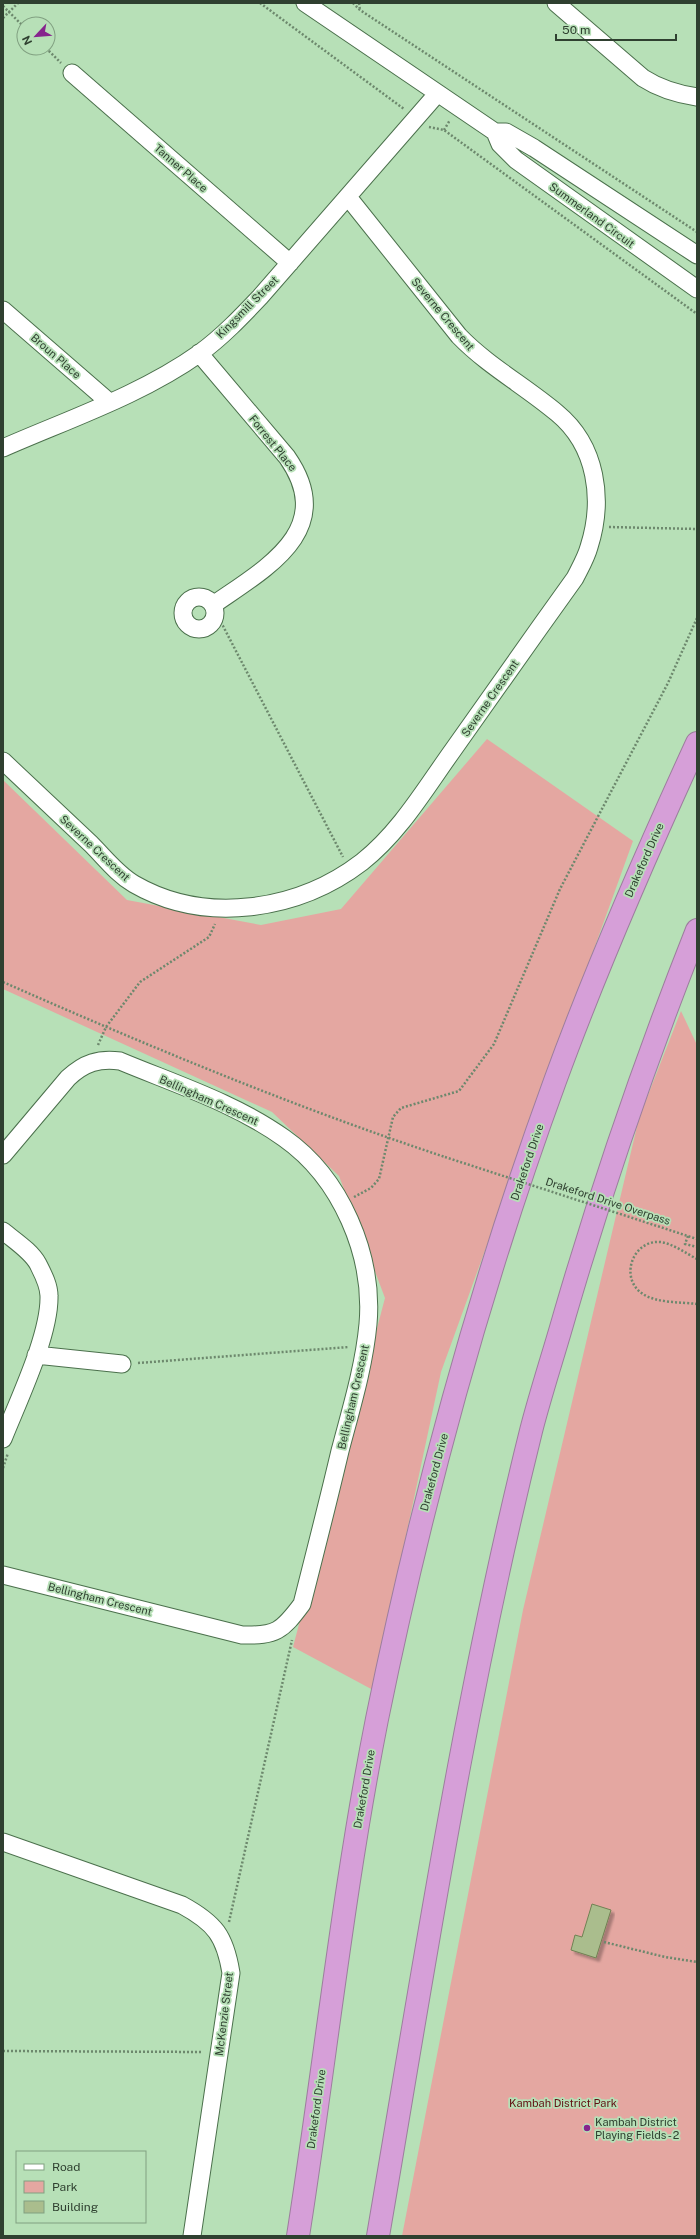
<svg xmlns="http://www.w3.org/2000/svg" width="700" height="2239" font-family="'Public Sans',sans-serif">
	<defs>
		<filter id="shadow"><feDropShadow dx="3.5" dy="3.5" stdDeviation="1" flood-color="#0004"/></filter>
	</defs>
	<rect width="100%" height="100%" fill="#b7e0b7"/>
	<!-- green -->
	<path fill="#e4a7a1" d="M487,739L633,841L441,1372L373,1690L293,1647L385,1298L339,1176L272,1112L3,989V780L127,900L261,925L341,909Z
		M681,1011L697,1045V2236H402L523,1610L639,1118Z"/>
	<!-- building -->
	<path fill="#aabd8d" stroke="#708153" filter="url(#shadow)" d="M592,1904L611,1910L596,1958L571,1950L575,1935L582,1937Z"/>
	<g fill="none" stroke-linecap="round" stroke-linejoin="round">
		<!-- minor casing -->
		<g stroke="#4b704c" stroke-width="19">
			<path id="minor" d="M305,3L495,132L500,144L516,160L697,289
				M556,3L643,78C660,89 677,94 697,97
				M72,73L290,263
				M495,132H506L534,148L697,255
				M3,310L109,402
				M199,353L287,457C338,530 266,568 213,605
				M3,448C69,419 141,395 200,353C222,337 241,317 260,297L437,94
				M183 613a16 16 0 1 1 32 0a16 16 0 1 1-32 0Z
				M3,761C32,788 61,816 91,844C105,858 117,874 134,884C205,925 298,911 362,862C400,832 425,789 453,750C494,692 534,635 575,578C580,568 586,558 589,547C604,500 597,446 557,413C525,386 488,366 459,336L348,197
				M3,1155L68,1078C84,1063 99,1058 120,1061C175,1084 235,1103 284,1138C341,1178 374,1255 368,1324C364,1367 351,1409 340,1451C328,1502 315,1553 302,1604C282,1631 276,1636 242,1635L3,1575
				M3,1231C15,1241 31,1251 38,1264C43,1274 49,1285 49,1296C50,1335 18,1401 3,1439
				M36,1355L122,1364
				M3,1842L182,1905C215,1923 225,1936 231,1973L192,2236"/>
		</g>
		<!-- highway casing -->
		<g stroke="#9c7e9d" stroke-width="24">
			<path id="highway" d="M298,2236C325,2064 343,1890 377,1719C421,1503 479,1289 555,1081C597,966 646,854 697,743
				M378,2236C424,1967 465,1696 531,1431C541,1392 554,1353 565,1314C603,1184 647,1056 697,930"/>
		</g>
		<!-- path -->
		<path stroke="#6d886d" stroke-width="2.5" stroke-dasharray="2 2" stroke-linecap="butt" d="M260,3L404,109
			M353,3L360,10L697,232
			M359,3L360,10
			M3,6L24,27
			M3,18L18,3
			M46,48L61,63
			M429,127L444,130L697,314
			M444,130L450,120
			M609,527L697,529
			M216,621L223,626L343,857
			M3,982C148,1046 294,1107 445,1157
			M98,1045L106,1027L140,982L209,937L215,924
			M354,1197L371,1188L379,1179L393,1117L401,1108L459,1091L494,1044L560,889L668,683L697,618
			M688,1236L685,1244L697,1247
			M697,1259C687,1254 672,1243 660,1242C632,1240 619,1279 643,1294C656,1303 681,1302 697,1304
			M138,1363L349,1347
			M3,1468L8,1453
			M229,1922L292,1640
			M604,1942L665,1957L697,1962
			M3,2051L202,2052"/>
		<!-- minor -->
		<use href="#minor" stroke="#fff" stroke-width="17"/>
		<!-- highway -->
		<use href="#highway" stroke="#d69fd8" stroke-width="22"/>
		<!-- path-bridge -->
		<path stroke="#6d886d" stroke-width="2.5" stroke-dasharray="2 2" stroke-linecap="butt" d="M445,1157L697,1239"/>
	</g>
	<!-- markers -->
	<circle fill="#86248d" stroke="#b7e0b7" stroke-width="1.5" cx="587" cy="2128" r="4"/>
	<g text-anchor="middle" stroke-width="3.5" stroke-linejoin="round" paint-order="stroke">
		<!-- street labels -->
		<g font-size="11" fill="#2f4030" stroke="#b7e0b7">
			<text transform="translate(181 168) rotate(41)" y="4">Tanner Place</text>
			<text transform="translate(592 215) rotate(36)" y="4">Summerland Circuit</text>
			<text transform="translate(247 307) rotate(-45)" y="4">Kingsmill Street</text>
			<text transform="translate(443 314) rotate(50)" y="4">Severne Crescent</text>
			<text transform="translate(56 356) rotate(41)" y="4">Broun Place</text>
			<text transform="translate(273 443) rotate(51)" y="4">Forrest Place</text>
			<text transform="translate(490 698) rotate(-55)" y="4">Severne Crescent</text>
			<text transform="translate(95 848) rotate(43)" y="4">Severne Crescent</text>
			<text transform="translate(644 860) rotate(-66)" y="4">Drakeford Drive</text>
			<text transform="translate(209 1100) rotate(24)" y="4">Bellingham Crescent</text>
			<text transform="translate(527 1162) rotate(-71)" y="4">Drakeford Drive</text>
			<text transform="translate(608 1201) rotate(18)" y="4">Drakeford Drive Overpass</text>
			<text transform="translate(353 1397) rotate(-77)" y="4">Bellingham Crescent</text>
			<text transform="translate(434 1472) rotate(-75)" y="4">Drakeford Drive</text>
			<text transform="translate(100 1599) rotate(14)" y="4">Bellingham Crescent</text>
			<text transform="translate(364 1789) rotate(-80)" y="4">Drakeford Drive</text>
			<text transform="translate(224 2014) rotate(-83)" y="4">McKenzie Street</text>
			<text transform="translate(316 2109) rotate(-82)" y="4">Drakeford Drive</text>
		</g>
		<!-- park labels -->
		<g font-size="11" fill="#611013" stroke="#b7e0b7">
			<text x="563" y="2107">Kambah District Park</text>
		</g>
		<!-- poi labels -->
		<g font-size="11" fill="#2f4030" stroke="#b7e0b7" text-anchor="start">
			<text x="595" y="2126">Kambah District<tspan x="595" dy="13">Playing Fields - 2</tspan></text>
		</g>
	</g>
	<!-- border -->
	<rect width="700" height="2239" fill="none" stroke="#2f4030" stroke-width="8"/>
	<!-- legend -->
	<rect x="16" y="2151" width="130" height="72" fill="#b7e0b7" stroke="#81a081"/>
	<rect x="24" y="2164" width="20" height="6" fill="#ffffff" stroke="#81a081"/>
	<text x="52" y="2171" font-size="12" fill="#2f4030">Road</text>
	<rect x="24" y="2181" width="20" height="12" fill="#e4a7a1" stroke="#81a081"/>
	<text x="52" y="2191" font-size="12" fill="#2f4030">Park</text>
	<rect x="24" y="2201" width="20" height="12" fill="#aabd8d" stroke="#81a081"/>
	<text x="52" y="2211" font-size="12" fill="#2f4030">Building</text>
	<!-- north arrow -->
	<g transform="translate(36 36) rotate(244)"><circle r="19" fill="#b7e0b7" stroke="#81a081"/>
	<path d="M0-3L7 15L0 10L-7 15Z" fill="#86248d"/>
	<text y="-6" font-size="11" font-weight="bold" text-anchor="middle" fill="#2f4030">N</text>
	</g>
	<!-- scale -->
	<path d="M556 34v6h120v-6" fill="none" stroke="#2f4030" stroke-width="2"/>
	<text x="562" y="34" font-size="12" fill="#2f4030" stroke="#b7e0b7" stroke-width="3" paint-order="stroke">50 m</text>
</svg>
